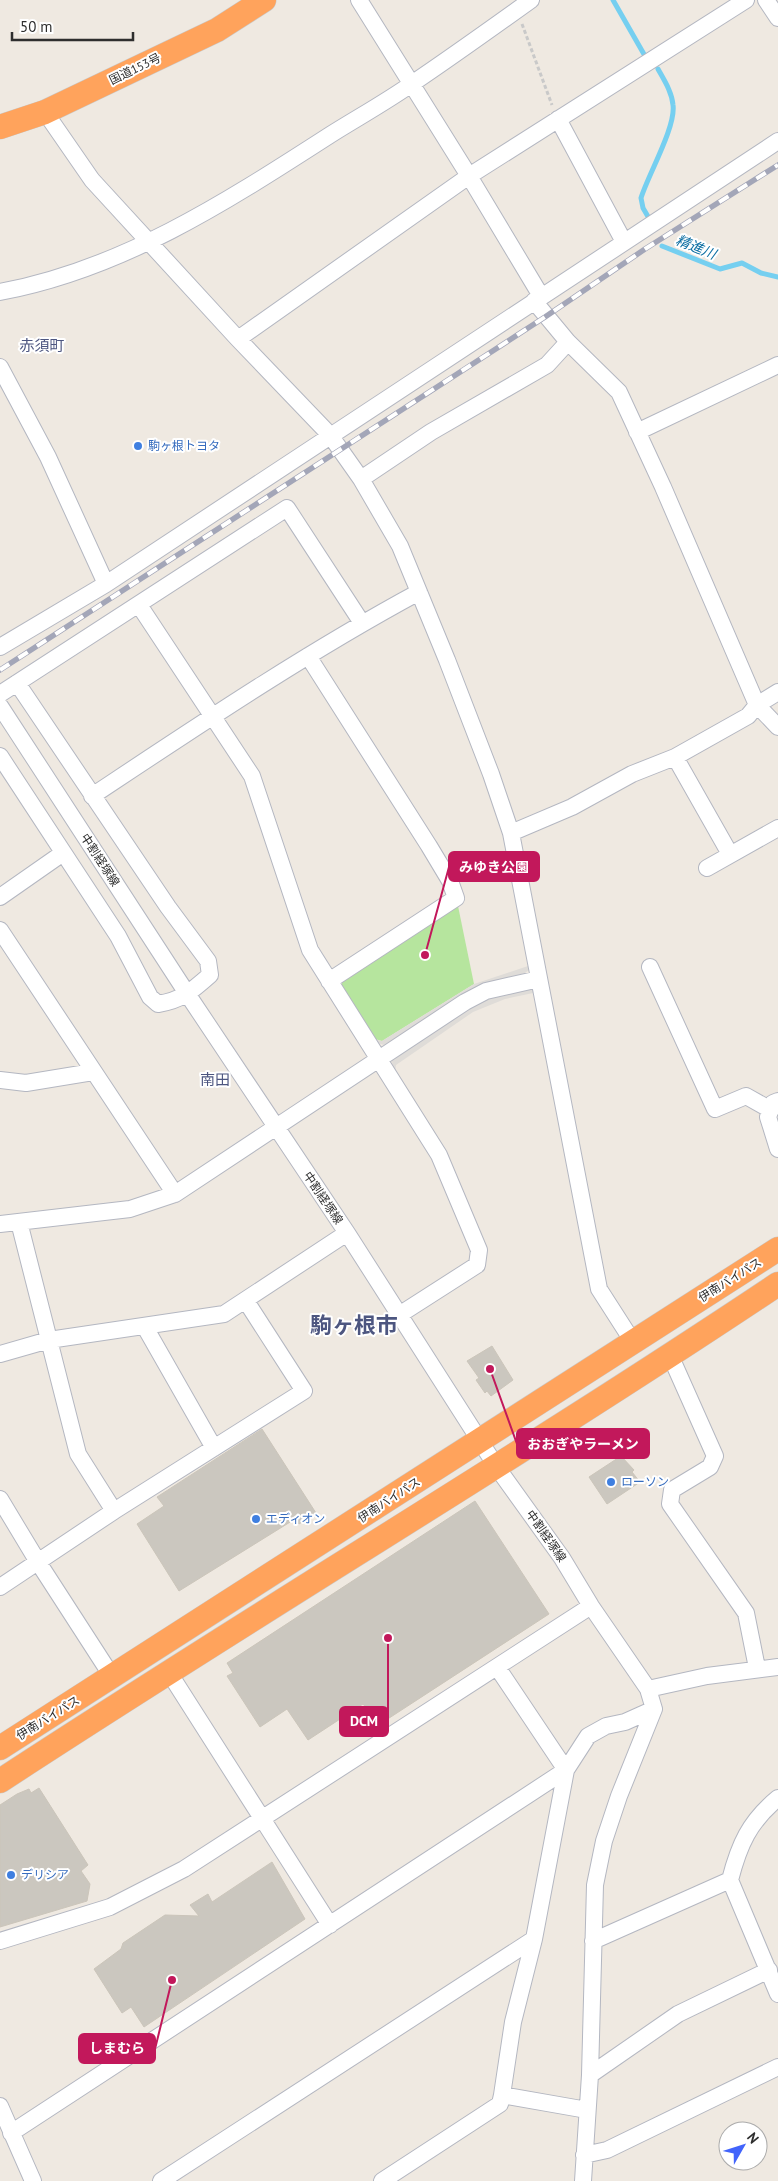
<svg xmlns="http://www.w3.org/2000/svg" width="778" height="2181" font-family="'PT Sans','Noto Sans JP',sans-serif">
	<rect width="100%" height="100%" fill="#efe9e1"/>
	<!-- green -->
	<path fill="#b6e59e" d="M458,906L474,984L382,1041L375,1039L342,989V980Z"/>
	<!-- plaza -->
	<path fill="#dfdcd8" d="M531,965V968L525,973L486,983L464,994L384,1045L378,1043L377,1040L382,1041L474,984Z
		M527,987L538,992L505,999L473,1012L396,1065L395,1072L393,1070L392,1061L472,1006L494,997Z"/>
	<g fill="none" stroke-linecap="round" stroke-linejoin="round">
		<!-- stream -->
		<path stroke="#75cff0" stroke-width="5" d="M613,0L645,56
			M650,220L643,208L641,198C648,175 676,127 673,105C672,92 664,80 658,69
			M662,246L720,269L742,263L761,273L778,277"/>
	</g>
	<!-- building -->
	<path fill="#cbc7bf" stroke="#cbc5ba" d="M492,1346L513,1380L491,1396L487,1391L485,1393L476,1380L479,1378L467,1361Z
		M262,1429L316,1513L299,1524L295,1519L179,1591L137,1524L164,1506L157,1497Z
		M621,1456L634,1470L632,1472L640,1482L607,1504L589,1477Z
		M475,1501L549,1614L380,1724L363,1704L308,1740L287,1709L260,1727L227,1676L233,1673L227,1663Z
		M39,1788L88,1865L81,1871L90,1884L87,1901L0,1927V1805L17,1794L29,1789L31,1793Z
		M272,1862L305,1919L144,2027L131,2007L122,2013L94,1969L121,1949L123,1943L165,1915L199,1916L190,1905L208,1894L212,1902Z"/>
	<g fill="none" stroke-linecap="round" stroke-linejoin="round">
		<!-- minor casing -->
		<g stroke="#b4b7c1" stroke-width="18">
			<path id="minor" d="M359,0L469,176L541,296
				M766,0L778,18
				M45,112L92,180L238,339L330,435L361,479L400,546L447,660L491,774L511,833L599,1289L633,1342
				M558,119L624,242
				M0,292C123,269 226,202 330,135C357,118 386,102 413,83C453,56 492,28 531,0
				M534,301L568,342L619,392L663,487L757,705L778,727
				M238,339L469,176L746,0
				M0,367L48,457L106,584
				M637,432L778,365
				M361,479L431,432L547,365L568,342
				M139,605L252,776L310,950L439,1155L479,1250L477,1265L399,1315
				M0,647L106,584L778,141
				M308,656L429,846L450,881L456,898L329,981
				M0,694L287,508L362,623
				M0,706L188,995L347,1233L496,1466L562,1558L591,1606L648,1689L654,1709L619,1796L604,1841L595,1885L590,2075L583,2181
				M0,756L118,936L150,997L158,1004C182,1000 192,991 210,975L208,961L168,907L17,683
				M675,757L730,854
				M92,796C199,725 306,653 419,592
				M511,833L572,807L632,774L675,757L748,716L757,705L778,692
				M707,868L778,828
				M0,897L63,853
				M0,930L175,1194
				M650,967L715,1109L746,1096L771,1110
				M0,1080L26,1083L93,1072
				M778,1101L773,1103L768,1117L778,1149
				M19,1222L78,1454L114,1511
				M0,1224L130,1209L175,1194L465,1002L486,991L539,979
				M145,1327L214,1448
				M0,1354L49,1340L224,1314L347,1233
				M670,1355L715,1456L710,1467L672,1490L670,1504L746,1613L757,1668
				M0,1499L38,1562L113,1678
				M0,1587L114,1511L304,1391L246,1301
				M497,1667L566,1770L534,1939L513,2022L502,2095
				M168,1671L330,1925
				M648,1689L707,1676L778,1667
				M730,1880C739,1845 749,1822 778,1798
				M0,1941L110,1907L184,1869L591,1606
				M593,1941L730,1880L778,1994
				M590,2075L678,2014L769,1970
				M0,2106L33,2181
				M11,2133L566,1770L588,1736L606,1726L625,1722L654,1709
				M584,2155L607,2150L778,2067
				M161,2181L534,1939
				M382,2181L500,2104L502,2095L587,2110"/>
		</g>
		<!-- highway casing -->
		<g stroke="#c9c9c9" stroke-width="25">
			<path id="highway" d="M0,127L45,112L217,30L264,0
				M0,1748L778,1249
				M0,1781C258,1612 522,1455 778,1284"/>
		</g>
		<!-- path -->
		<path stroke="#c9c9c9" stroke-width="3" stroke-dasharray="4 2.5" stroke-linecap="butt" d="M522,24L552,105"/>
		<!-- minor -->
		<use href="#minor" stroke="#fff" stroke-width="16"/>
		<!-- highway -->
		<use href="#highway" stroke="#ffa35c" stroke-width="24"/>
		<!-- rail casing -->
		<g stroke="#a3a6b8" stroke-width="5.5">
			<path id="rail" d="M0,670L545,317L645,249L778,165"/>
		</g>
		<!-- rail -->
		<use href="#rail" stroke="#fff" stroke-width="4" stroke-dasharray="11" stroke-linecap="butt"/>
	</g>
	<!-- markers -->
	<g fill="#3f7fe0" stroke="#fff" stroke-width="2">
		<circle cx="138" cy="446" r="5"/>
		<circle cx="611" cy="1482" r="5"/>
		<circle cx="256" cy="1519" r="5"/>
		<circle cx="11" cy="1875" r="5"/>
	</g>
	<g text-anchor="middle" stroke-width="4" stroke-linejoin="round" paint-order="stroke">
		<!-- street labels -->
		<g font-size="12" fill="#2e2e2e" stroke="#fff">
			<text transform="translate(135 69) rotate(-26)" y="4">国道153号</text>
			<text transform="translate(100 860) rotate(57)" y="4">中割経塚線</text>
			<text transform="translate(323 1198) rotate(56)" y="4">中割経塚線</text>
			<text transform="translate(730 1280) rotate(-32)" y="4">伊南バイパス</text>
			<text transform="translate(389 1500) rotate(-33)" y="4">伊南バイパス</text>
			<text transform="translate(546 1536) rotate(55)" y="4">中割経塚線</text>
			<text transform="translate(48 1718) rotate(-32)" y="4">伊南バイパス</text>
		</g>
		<!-- shop labels -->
		<g font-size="12" fill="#366cbe" stroke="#fff" text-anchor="start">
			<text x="148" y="450">駒ヶ根トヨタ</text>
			<text x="621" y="1486">ローソン</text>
			<text x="266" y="1523">エディオン</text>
			<text x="21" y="1879">デリシア</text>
		</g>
		<!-- water labels -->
		<g font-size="14" font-style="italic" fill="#0d6fa3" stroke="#fff">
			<text transform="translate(696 247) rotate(22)" y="5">精進川</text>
		</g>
		<!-- quarter labels -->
		<g font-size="15" fill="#4d5680" stroke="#fff">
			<text x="42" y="351">赤須町</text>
			<text x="215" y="1085">南田</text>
		</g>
		<!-- town labels -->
		<g font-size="22" font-weight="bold" fill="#4d5680" stroke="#fff">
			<text x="354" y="1333">駒ヶ根市</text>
		</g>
	</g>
	<!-- callouts -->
	<path fill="none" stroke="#c2185b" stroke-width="2" d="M425 955L449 867M490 1369L517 1444M388 1638L388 1721M172 1980L155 2049"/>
	<g fill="#c2185b" stroke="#fff" stroke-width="2">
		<circle cx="425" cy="955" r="5"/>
		<circle cx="490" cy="1369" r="5"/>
		<circle cx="388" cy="1638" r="5"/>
		<circle cx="172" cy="1980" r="5"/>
	</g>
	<g fill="#c2185b" stroke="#c2185b" stroke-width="2">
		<rect x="449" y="852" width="90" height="29" rx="5"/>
		<rect x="517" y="1429" width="132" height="29" rx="5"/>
		<rect x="340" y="1707" width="48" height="29" rx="5"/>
		<rect x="79" y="2034" width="76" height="29" rx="5"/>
	</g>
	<g font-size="14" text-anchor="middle" font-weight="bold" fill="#fff">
		<text x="494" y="872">みゆき公園</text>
		<text x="583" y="1449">おおぎやラーメン</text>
		<text x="364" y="1726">DCM</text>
		<text x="117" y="2053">しまむら</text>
	</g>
	<!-- north arrow -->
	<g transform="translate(743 2146) rotate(51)"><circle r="24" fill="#ffffff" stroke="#ababab"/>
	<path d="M0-4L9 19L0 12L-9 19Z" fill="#4264fb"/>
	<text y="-8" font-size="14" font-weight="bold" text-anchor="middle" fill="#2e2e2e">N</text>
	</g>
	<!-- scale -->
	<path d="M12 32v8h121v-8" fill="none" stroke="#2e2e2e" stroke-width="2.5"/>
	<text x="20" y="32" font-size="15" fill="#2e2e2e" stroke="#ffffff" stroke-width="4" paint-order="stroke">50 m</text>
</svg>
